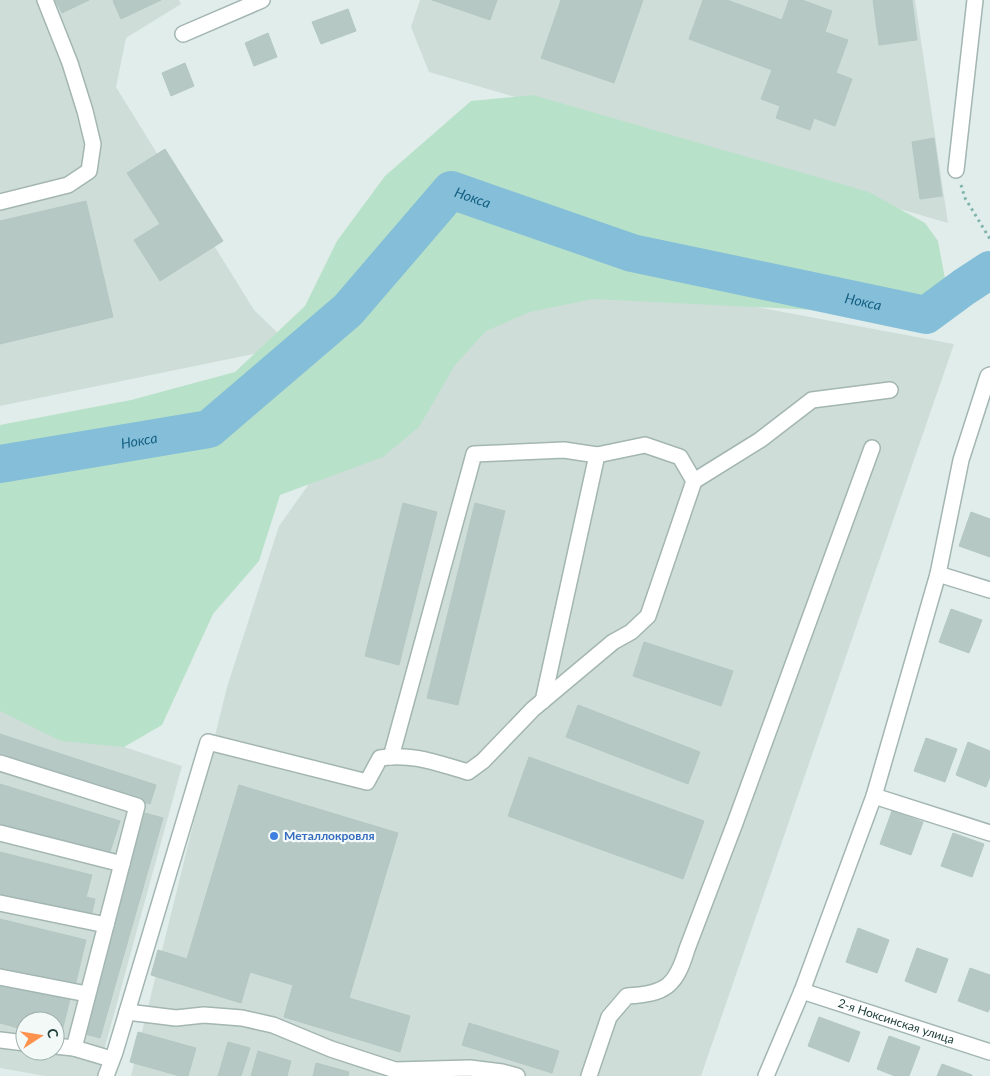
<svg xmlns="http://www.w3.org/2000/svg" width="990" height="1076" font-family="Lato,sans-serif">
	<rect width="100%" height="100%" fill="#e1edea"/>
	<!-- built -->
	<path fill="#cfddd9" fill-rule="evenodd" d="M0,0H179L181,4L126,38L116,87L254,310L278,333L263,352L0,406Z
		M420,0H915L948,223L429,72L411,27Z
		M473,254L954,344L701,1076H131L227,687L279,526Z
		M0,706L182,766L97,1076H45L0,1068ZM25,1021H55V1051H25Z"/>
	<!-- green -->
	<path fill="#b8e1c9" d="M533,95L869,192L925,223L938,241L946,284L917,304L875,300L816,310L593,299L530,312L486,331L455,365L419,427L383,457L280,495L259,561L213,614L162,725L124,747L61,741L0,711V425L131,400L235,372L305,306L337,241L385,176L471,101Z"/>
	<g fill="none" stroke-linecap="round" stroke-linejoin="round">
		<!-- river -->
		<path stroke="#84bed8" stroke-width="38" id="s1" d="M0,464L209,429L348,310L451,190L632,253L926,315L964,287L990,270"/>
	</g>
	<!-- building -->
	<path fill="#b6c8c3" stroke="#b3c8c2" d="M55,0H89L62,13Z
		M114,0H161L121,19L113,1Z
		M432,0H497L490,20Z
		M561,0H643L614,83L541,58Z
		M703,0H727L782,20L789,0H802L832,11L825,32L848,40L836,73L852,79L835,126L814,118L810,130L776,118L780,106L761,99L772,70L689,39Z
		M873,0H912L917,40L879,45Z
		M348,9L356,31L321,44L312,22Z
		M268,33L277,57L254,66L245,43Z
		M185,63L194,86L171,96L162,73Z
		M934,138L942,196L920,199L912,142Z
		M165,149L223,241L160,281L134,240L160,224L127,173Z
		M86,201L113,317L0,344V221Z
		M403,503L437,512L399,665L365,656Z
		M475,503L505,511L458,705L427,698Z
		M971,512L990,519V557L959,546Z
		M951,609L982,620L969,653L939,642Z
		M644,642L733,671L721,706L633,676Z
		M578,705L700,752L688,784L566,737Z
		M0,734L156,785L150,804L0,755Z
		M926,738L957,749L945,782L914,771Z
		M968,742L990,751V777L986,787L956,775Z
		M529,757L704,821L683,879L508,816Z
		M0,784L120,821L108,858L0,824Z
		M239,785L398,833L349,998L410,1016L400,1052L284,1017L293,985L250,972L241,1003L151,975L158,950L187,959Z
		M892,811L923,822L911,855L880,844Z
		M145,813L163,818L100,1038L82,1033Z
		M953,833L984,844L972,877L941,866Z
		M0,852L92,875L86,897L95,899L90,922L0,899Z
		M0,919L86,940L75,986L0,968Z
		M858,928L889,940L877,973L846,962Z
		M917,948L948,959L936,993L905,981Z
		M970,968L990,975V1008L988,1012L958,1001Z
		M0,981L70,999L60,1039L55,1038V1021H25V1030L0,1023Z
		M819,1017L860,1032L849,1062L808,1046Z
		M469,1023L559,1051L552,1073L462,1045Z
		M138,1032L196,1048L188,1076H180L130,1062Z
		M889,1036L920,1047L909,1076H895L877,1069Z
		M228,1042L250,1048L241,1076H218Z
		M258,1051L291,1061L287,1076H251Z
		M316,1063L349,1072L348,1076H313Z
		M942,1064L972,1075V1076H937Z"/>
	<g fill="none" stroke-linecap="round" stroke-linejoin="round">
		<!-- minor casing -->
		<g stroke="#a3b6b2" stroke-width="18">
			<g id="minor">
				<path d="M183,34L262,0"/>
				<path d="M956,170L975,0"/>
				<path d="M0,202L68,185L89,171L93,144L85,111L70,63L45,0"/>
				<path d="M938,574L990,590"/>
				<path d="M543,701L597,455"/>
				<path d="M391,757L474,454L564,450L597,455L645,445L680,457L694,481L760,440L812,400L890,390"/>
				<path d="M0,763L137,806L74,1048L111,1059"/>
				<path d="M874,796L990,833"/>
				<path d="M0,833L122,864"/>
				<path d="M0,903L106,925"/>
				<path d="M0,977L87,994"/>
				<path id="s2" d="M802,991L990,1052"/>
				<path d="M127,1012L176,1018L204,1015L242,1018L273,1025L331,1049L395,1070L470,1068L502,1072L517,1076"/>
				<path d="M0,1040L25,1043"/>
				<path d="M55,1046L74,1048"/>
				<path d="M106,1076L115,1052L208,742L367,782L380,758C414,753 436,763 468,772L483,761L533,709L613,642L631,632L648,616L694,481"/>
				<path d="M589,1076L609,1017L627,996C666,994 676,986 687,949L735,823L872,448"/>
				<path d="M766,1076L802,991L874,796L938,574L961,460L988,376L990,375"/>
			</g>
		</g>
		<!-- path -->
		<path stroke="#7eb4ab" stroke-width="3" stroke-dasharray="2.5 4" stroke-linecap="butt" d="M961,185L965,198L990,239"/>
		<!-- minor -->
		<use href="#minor" stroke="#fff" stroke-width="15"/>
	</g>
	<!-- markers -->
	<circle fill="#3f7fe0" stroke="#f2f9f7" stroke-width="2" cx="274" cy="836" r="5"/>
	<g text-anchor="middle" stroke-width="4.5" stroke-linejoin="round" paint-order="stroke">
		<!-- shop labels -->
		<g font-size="12" font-weight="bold" fill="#366cbe" stroke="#f2f9f7" text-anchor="start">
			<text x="284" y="840">Металлокровля</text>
		</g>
		<!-- street labels -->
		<g font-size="12" fill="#20403c" stroke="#f2f9f7">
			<text dy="4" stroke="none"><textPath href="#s2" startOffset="99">2-я Ноксинская улица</textPath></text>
		</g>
		<!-- water labels -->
		<g font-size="14" font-style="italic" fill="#135f82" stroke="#f2f9f7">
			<text dy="5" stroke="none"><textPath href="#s1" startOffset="576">Нокса</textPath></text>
			<text dy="5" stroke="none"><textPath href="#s1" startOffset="981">Нокса</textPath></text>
			<text dy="5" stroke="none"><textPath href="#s1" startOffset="141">Нокса</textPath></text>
		</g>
	</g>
	<!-- north arrow -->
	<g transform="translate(40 1036) rotate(78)"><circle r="24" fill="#f2f9f7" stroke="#9eafac"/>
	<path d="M0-4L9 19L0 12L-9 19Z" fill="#ff934e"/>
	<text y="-8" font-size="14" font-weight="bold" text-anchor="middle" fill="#20403c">С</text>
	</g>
</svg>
